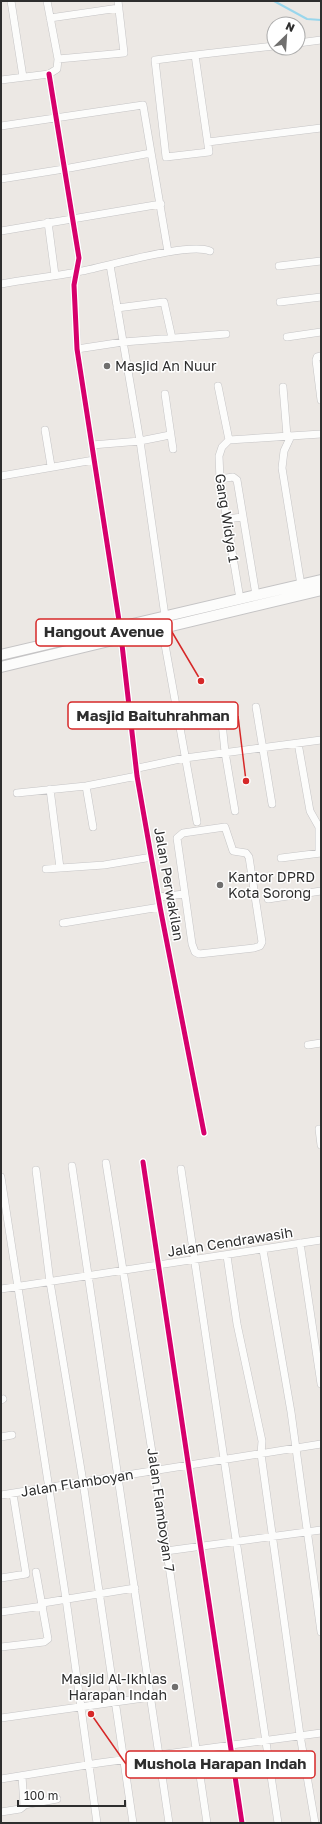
<svg xmlns="http://www.w3.org/2000/svg" width="322" height="1824" font-family="'Golos Text',sans-serif">
	<rect width="100%" height="100%" fill="#ece8e4"/>
	<g fill="none" stroke-linecap="round" stroke-linejoin="round">
		<!-- stream -->
		<path stroke="#99d6ec" stroke-width="2" d="M274,1L307,19L321,20"/>
		<!-- minor casing -->
		<g stroke="#c5c4c5" stroke-width="8">
			<path id="minor" d="M11,1L23,77
				M47,1L58,59
				M50,18L119,8
				M298,43L321,40
				M195,55L155,60L166,157L209,152L195,55L274,46
				M49,74L79,258L74,285L77,349L120,627L137,776L160,907L204,1133
				M49,74L57,69L58,59L124,53L118,1
				M1,80L49,74
				M1,126L143,105L168,252
				M208,142L321,128
				M1,179L64,169L151,153
				M48,222L55,275
				M1,231L161,204
				M110,265L140,441L165,616
				M279,266L321,261
				M1,284C26,279 52,277 77,272C105,267 188,242 210,251
				M280,302L321,297
				M117,308L164,302L172,338
				M287,337L321,332
				M77,349L123,342L226,334
				M321,356L317,357L316,360L321,400
				M218,386L229,440L321,434
				M283,387L287,436
				M165,394L173,449
				M45,430L51,466
				M291,436L284,451L282,468L301,585
				M229,440L222,447L219,456L220,479L240,599
				M92,445L140,441L170,435
				M1,476L94,460
				M220,479L233,477L237,480L256,595
				M227,519L242,517
				M162,628L197,822
				M256,707L272,804
				M221,713L225,752L235,811
				M298,743L310,811L319,827V853
				M138,768L185,758L321,740
				M86,786L93,827
				M50,789L60,868
				M17,793L86,786L137,776
				M225,827L233,851L246,853L249,857L262,942L260,946L254,948L199,954L195,952L192,944L177,838L183,833Z
				M281,858L321,853
				M46,869L104,865L152,857
				M159,897L184,894
				M268,899L321,891
				M63,923L160,907
				M308,1045L321,1043
				M319,1129L321,1145
				M143,1162L242,1823
				M106,1163L155,1471L207,1823
				M72,1166L169,1823
				M181,1169L278,1823
				M36,1170L50,1282L83,1482L133,1823
				M1,1177L66,1599L97,1823
				M300,1243L321,1384
				M263,1250L291,1412L321,1632
				M227,1256L237,1324L262,1441L261,1454L300,1735L315,1823
				M1,1289L321,1240
				M1,1400L3,1399
				M1,1437L12,1435
				M1,1495L321,1444
				M166,1551L321,1530
				M1,1578L26,1574L13,1494
				M43,1603L135,1588
				M1,1612L43,1606
				M1,1647L44,1642L48,1639L36,1572
				M1,1718L151,1697
				M1,1779L99,1763L321,1733
				M24,1805L57,1799
				M1,1812L20,1809L24,1806L22,1776"/>
		</g>
		<!-- secondary casing -->
		<g stroke="#c5c4c5" stroke-width="12">
			<path id="secondary" d="M1,655L321,580
				M1,667L321,590"/>
		</g>
		<!-- minor -->
		<use href="#minor" stroke="#fcfcfb" stroke-width="7"/>
		<!-- secondary -->
		<use href="#secondary" stroke="#fcfcfb" stroke-width="10"/>
		<!-- cycleway casing -->
		<g stroke="#fff" stroke-width="8">
			<path id="cycleway" d="M49,74L79,258L74,285L77,349L120,627L137,776L160,907L204,1133
				M143,1162L242,1823"/>
		</g>
		<!-- cycleway -->
		<use href="#cycleway" stroke="#d6006c" stroke-width="5"/>
	</g>
	<!-- markers -->
	<g fill="#706f6e" stroke="#fff" stroke-width="1.5">
		<circle cx="107" cy="366" r="4"/>
		<circle cx="220" cy="885" r="4"/>
		<circle cx="175" cy="1687" r="4"/>
	</g>
	<g text-anchor="middle" stroke-width="3" stroke-linejoin="round" paint-order="stroke">
		<!-- poi labels -->
		<g font-size="14" fill="#2e2e2e" stroke="#fff" text-anchor="start">
			<text x="115" y="371">Masjid An Nuur</text>
			<text x="228" y="882">Kantor DPRD<tspan x="228" dy="16">Kota Sorong</tspan></text>
			<text x="167" y="1684" text-anchor="end">Masjid Al-Ikhlas<tspan x="167" dy="16">Harapan Indah</tspan></text>
		</g>
		<!-- street labels -->
		<g font-size="14" fill="#2e2e2e" stroke="#fff">
			<text transform="translate(227 518) rotate(81)" y="5">Gang Widya 1</text>
			<text transform="translate(169 884) rotate(80)" y="5">Jalan Perwakilan</text>
			<text transform="translate(230 1242) rotate(-9)" y="5">Jalan Cendrawasih</text>
			<text transform="translate(77 1483) rotate(-9)" y="5">Jalan Flamboyan</text>
			<text transform="translate(161 1510) rotate(82)" y="5">Jalan Flamboyan 7</text>
		</g>
	</g>
	<!-- callouts -->
	<path fill="none" stroke="#d62828" stroke-width="1.5" d="M201 681L172 632M246 781L238 716M91 1714L126 1764"/>
	<g fill="#d62828" stroke="#fff" stroke-width="1.5">
		<circle cx="201" cy="681" r="4"/>
		<circle cx="246" cy="781" r="4"/>
		<circle cx="91" cy="1714" r="4"/>
	</g>
	<g fill="#fff" stroke="#d62828" stroke-width="1.5">
		<rect x="36" y="619" width="136" height="27" rx="4"/>
		<rect x="68" y="702" width="170" height="27" rx="4"/>
		<rect x="126" y="1751" width="189" height="27" rx="4"/>
	</g>
	<g font-size="15" text-anchor="middle" font-weight="bold" fill="#2e2e2e">
		<text x="104" y="637">Hangout Avenue</text>
		<text x="153" y="721">Masjid Baituhrahman</text>
		<text x="220" y="1769">Mushola Harapan Indah</text>
	</g>
	<!-- border -->
	<rect width="322" height="1824" fill="none" stroke="#2e2e2e" stroke-width="4"/>
	<!-- north arrow -->
	<g transform="translate(286 36) rotate(25)"><circle r="19" fill="#ffffff" stroke="#ababab"/>
	<path d="M0-3L7 15L0 10L-7 15Z" fill="#706f6e"/>
	<text y="-6" font-size="11" font-weight="bold" text-anchor="middle" fill="#2e2e2e">N</text>
	</g>
	<!-- scale -->
	<path d="M18 1800v6h107v-6" fill="none" stroke="#2e2e2e" stroke-width="2"/>
	<text x="24" y="1800" font-size="12" fill="#2e2e2e" stroke="#ffffff" stroke-width="3" paint-order="stroke">100 m</text>
</svg>
